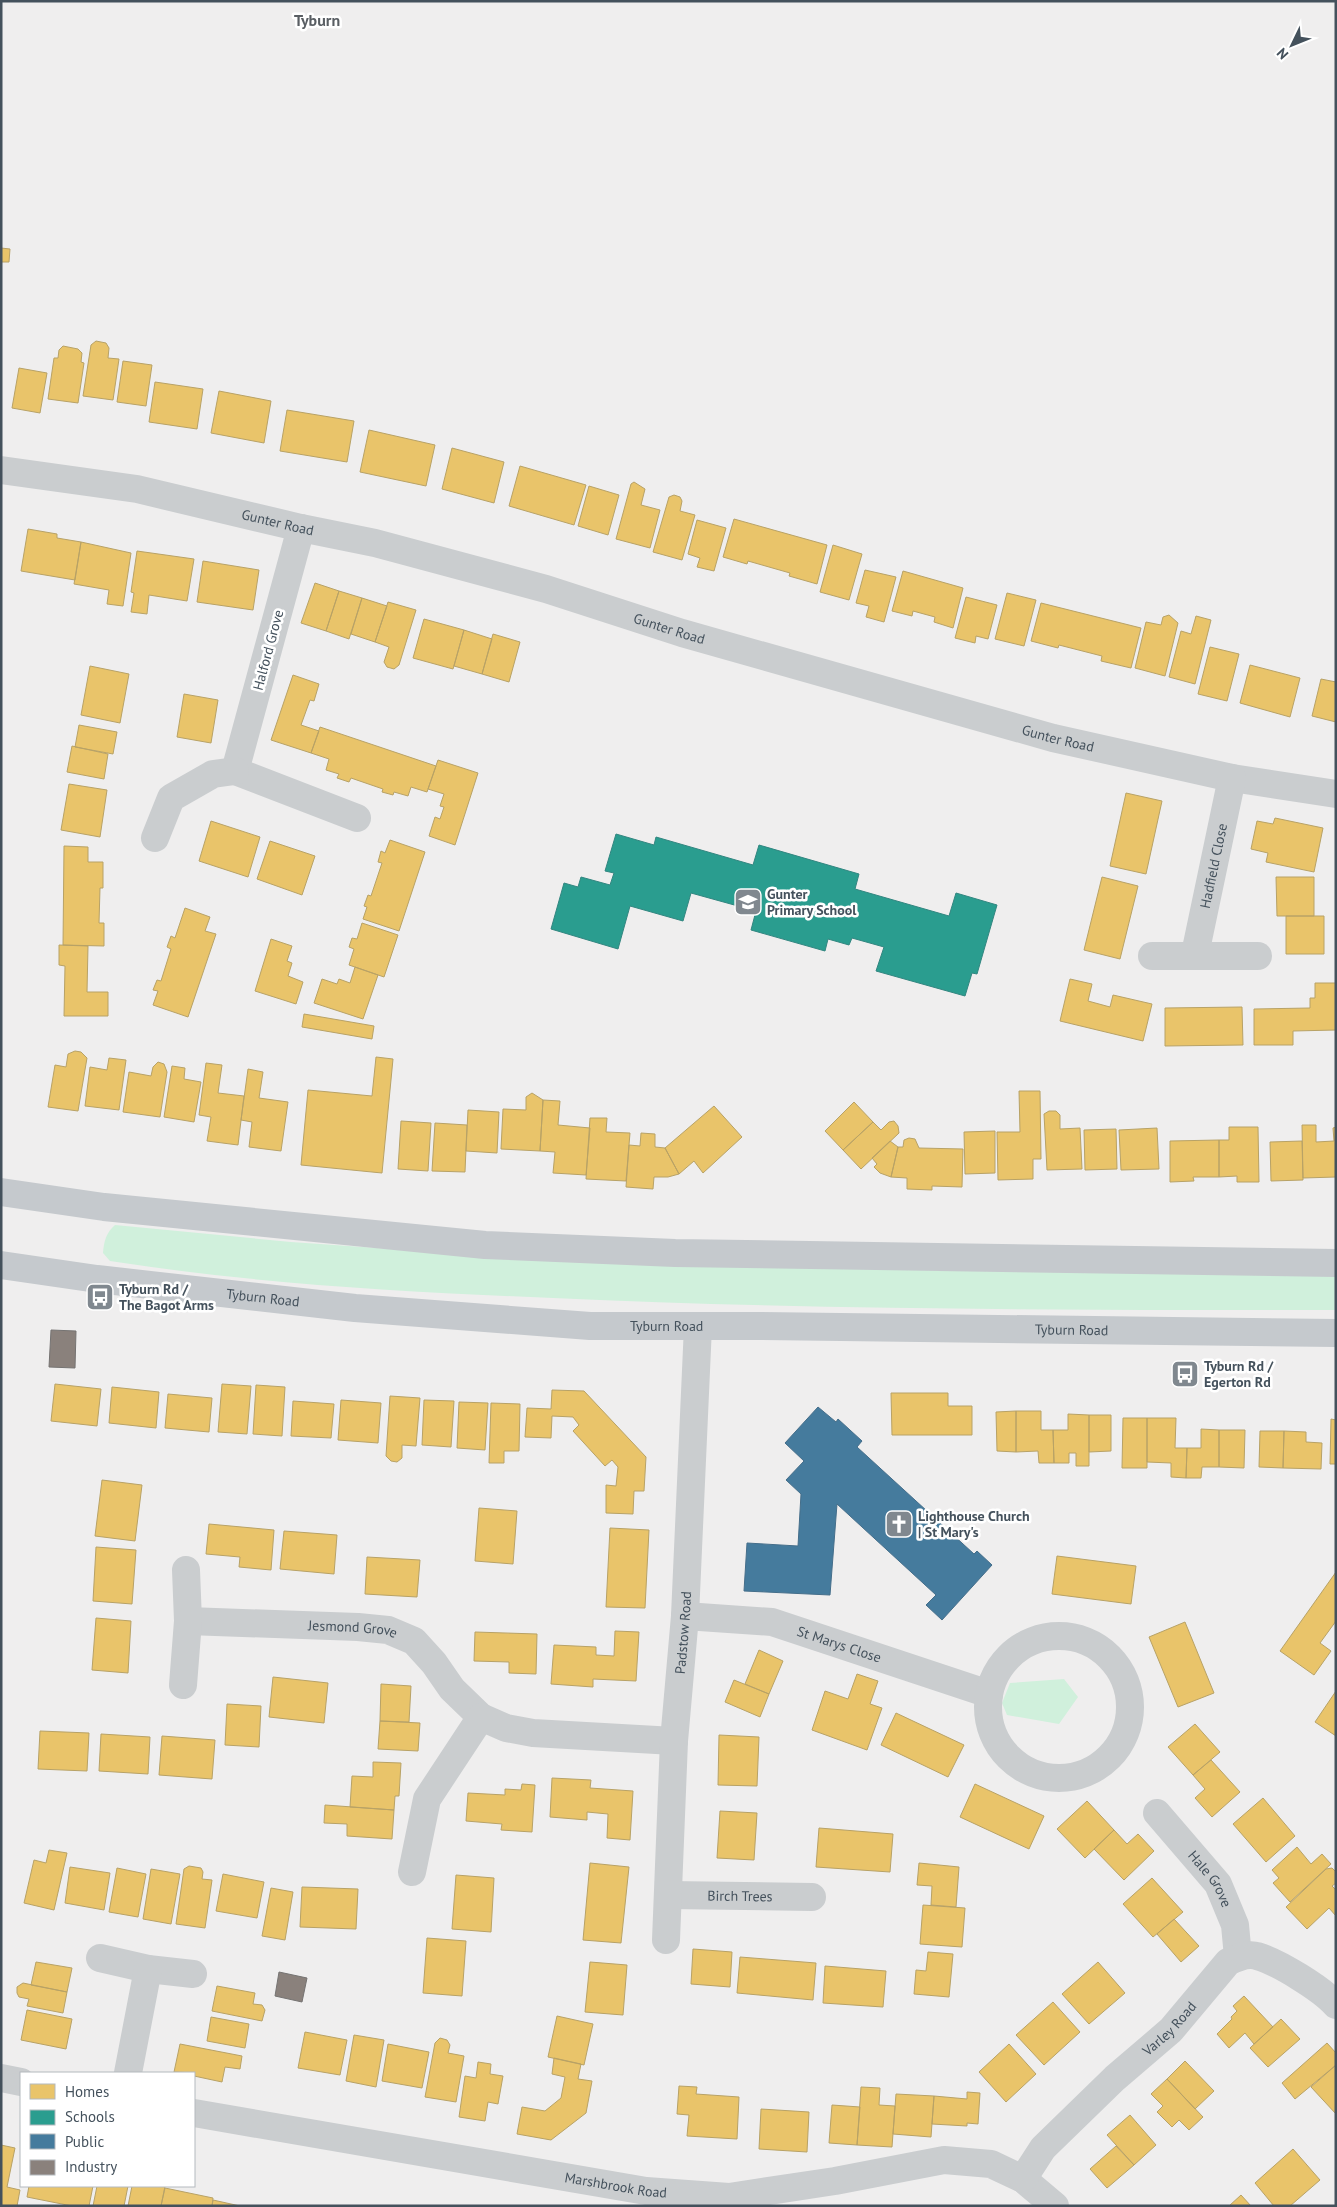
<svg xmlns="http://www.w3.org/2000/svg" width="1337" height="2207" font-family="'PT Sans',sans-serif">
	<rect width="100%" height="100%" fill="#efeeee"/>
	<!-- green -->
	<path fill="#d0f0dc" d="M115,1225L291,1242L565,1261L1336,1274V1310C1075,1310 813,1310 553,1298C405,1292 257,1284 110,1261L103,1253C104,1241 106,1233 115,1225Z
		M1064,1679L1078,1697L1059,1724L1007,1715L1002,1703L1010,1683Z"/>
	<!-- homes -->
	<path fill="#e9c46a" stroke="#b8a266" d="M1,248L10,249L9,262H1Z
		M96,341L106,343L109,348L108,358L119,359L113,400L83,396L91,345Z
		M63,346L78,349L82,353L81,362L84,363L78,403L48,399L54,358H58L59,350Z
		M123,361L152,365L146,406L117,402Z
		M19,368L47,373L40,413L12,408Z
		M155,382L203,389L197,429L149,422Z
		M219,391L271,401L264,443L211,433Z
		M287,410L354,421L347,462L280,451Z
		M369,430L435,445L426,486L360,472Z
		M452,448L504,462L494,503L442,489Z
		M520,466L586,485L574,525L509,506Z
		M634,482L645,489L641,505L660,510L650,548L616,539L631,484Z
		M589,486L619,495L608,535L578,526Z
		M674,495L680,497L682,501L680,511L695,515L682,560L653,552L669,497Z
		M734,519L827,545L817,584L789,576L790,573L748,561L747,564L723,557Z
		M697,520L726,528L714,571L697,567L700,558L688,554Z
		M28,529L57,534V538L81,542L75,580L21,571Z
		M81,542L131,553L123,606L107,604L109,590L74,584Z
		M833,545L862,554L849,600L820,592Z
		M137,551L194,559L187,601L149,595L147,614L131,612L134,593L131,592Z
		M203,561L259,570L253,610L197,602Z
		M865,570L896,577L884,622L866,617L869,606L856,603Z
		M903,571L963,588L953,628L934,622L935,617L913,611L912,616L892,611Z
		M315,583L339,591L326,631L301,623Z
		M339,591L362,598L349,639L326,631Z
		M1007,593L1036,600L1024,646L995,639Z
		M966,597L997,605L988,639L976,636L975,643L955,638Z
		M362,598L387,606L375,642L351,634Z
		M388,602L416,610L399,665L394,669L387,667L384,662L389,647L375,642Z
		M1041,603L1141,628L1131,668L1101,661L1102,656L1059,645L1058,648L1031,641Z
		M1169,615L1178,623L1165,676L1135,668L1146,622L1161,625L1163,617Z
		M1196,616L1211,620L1195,684L1169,677L1181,631L1191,634Z
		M424,619L464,630L453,669L413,658Z
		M464,630L492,639L482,674L454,666Z
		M493,634L520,642L509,682L482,674Z
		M1210,647L1239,654L1227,701L1198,694Z
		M1250,665L1300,678L1290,717L1240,703Z
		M90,666L129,674L120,723L81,715Z
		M293,675L319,684L314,701L310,700L301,725L319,731L311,753L271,740Z
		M1321,679L1336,682V722L1312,716Z
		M184,694L218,700L211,743L177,737Z
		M79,725L117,732L113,754L75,747Z
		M320,727L436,766L427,792L411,787L408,796L394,792L393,795L382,792L383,789L351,778L349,782L337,778L339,774L326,770L329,759L311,753Z
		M72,746L108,754L104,779L67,772Z
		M438,760L478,773L455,845L429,836L435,817L440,819L444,807L440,806L444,794L428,789Z
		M69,784L107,790L100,837L61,830Z
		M1126,793L1162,801L1146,874L1110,866Z
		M1275,818L1323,828L1314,872L1266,862L1268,853L1251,849L1257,821L1273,824Z
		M211,821L260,837L248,877L199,861Z
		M390,840L425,852L399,931L363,919L367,907L364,906L368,895L371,896L382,863L378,862L381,851L385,853Z
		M270,841L315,856L302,895L257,879Z
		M64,846L88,847V862H103V888H100L99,923H104V946L63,945Z
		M1102,877L1138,886L1120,959L1084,950Z
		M1276,877H1314V916H1277Z
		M185,908L210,917L205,931L216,934L188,1017L153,1005L158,991L153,990L157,980L161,981L171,949L167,947L171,936L175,938Z
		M1286,916H1324V954H1286Z
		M362,923L398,935L384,977L349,965L354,949L349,947L352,938L357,939Z
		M271,939L292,946L287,961L292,963L288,976L303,982L296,1004L255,991Z
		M59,945L88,946L87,992H108V1016H64L65,966L59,965Z
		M355,967L378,975L363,1019L314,1003L322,979L337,984L339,979L350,983Z
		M1070,979L1092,984L1088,1001L1110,1007L1113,995L1152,1004L1143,1041L1060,1021Z
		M1315,983H1336V1030L1293,1031V1045H1254V1009L1310,1008V998H1315Z
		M1242,1007L1243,1045L1165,1046V1008Z
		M304,1014L374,1026L372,1039L302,1027Z
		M75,1051L81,1052L87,1058L78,1111L48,1107L55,1065L66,1067L68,1054Z
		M376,1057L393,1059L382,1173L301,1165L308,1090L372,1096Z
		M109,1058L126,1060L119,1110L85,1106L90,1067L107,1070Z
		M158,1062L164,1064L167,1072L160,1117L123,1112L129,1072L151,1076L153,1067Z
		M206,1063L222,1065L218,1093L244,1096L238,1145L207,1141L211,1117L199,1115Z
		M172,1066L185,1068L184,1079L201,1082L194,1122L164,1117Z
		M248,1069L263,1072L259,1098L288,1102L281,1151L249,1147L252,1122L241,1120Z
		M1019,1091H1040L1041,1159H1033V1179L998,1180L997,1132H1020Z
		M532,1093L543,1100L540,1151L501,1149L503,1109L526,1110V1097Z
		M543,1100L560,1101L558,1125L590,1128L586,1175L553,1173L555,1152L540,1151Z
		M854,1102L873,1122L843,1150L825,1131Z
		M714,1106L742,1137L703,1173L694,1161L679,1174L665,1148Z
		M468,1110L499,1112L497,1153L466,1151Z
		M1049,1111H1056L1060,1115V1129L1080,1128L1082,1169L1047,1170L1044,1114Z
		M590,1118H607L606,1132L630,1133L626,1181L586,1179Z
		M401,1121L431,1123L428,1171L398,1169Z
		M894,1121L898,1126L899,1133L861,1169L843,1150L873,1122L881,1130L889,1122Z
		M435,1123L467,1125L465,1172L432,1171Z
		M1302,1125H1316V1142L1334,1141L1333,1128L1336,1127V1177L1303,1178Z
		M1229,1127H1258L1259,1182H1237V1176L1219,1177V1140H1229Z
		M1157,1128L1159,1169L1121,1170L1119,1130Z
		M1116,1129L1117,1169L1085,1170L1084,1130Z
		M995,1131V1173L965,1174L964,1132Z
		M641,1133L655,1134V1147L665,1148L679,1174L668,1177H654L653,1189L626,1187L629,1145L640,1146Z
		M909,1138L915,1139L919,1148L963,1149L962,1187L932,1186V1190L907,1189V1178L891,1177L898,1147H903L904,1140Z
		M1219,1140V1177H1193L1194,1181L1170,1182V1141Z
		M890,1141L898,1147L891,1177L880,1173L874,1167L877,1164L872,1158Z
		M1302,1141L1303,1180L1271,1181L1270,1142Z
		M55,1384L101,1389L97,1426L51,1421Z
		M222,1384L251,1386L247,1434L218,1432Z
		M256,1385L285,1387L282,1436L253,1434Z
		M112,1387L159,1392L156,1428L109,1423Z
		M552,1390L584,1391L646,1457L644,1491H634L633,1514L606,1513V1485L616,1486L618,1467L612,1460L605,1466L573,1431L579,1425L573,1417L552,1416L551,1438L525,1437L527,1408L551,1409Z
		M891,1393H948V1406H972V1435H892Z
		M168,1394L212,1398L209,1432L165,1428Z
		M390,1396L420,1398L416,1446L402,1445V1458L397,1462L391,1461L386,1456Z
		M341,1400L381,1403L378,1443L338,1440Z
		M424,1400L454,1401L451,1447L422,1445Z
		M293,1401L334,1404L331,1438L291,1436Z
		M459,1402L488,1403L485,1450L457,1448Z
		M491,1403L520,1404L519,1451H504V1463H489Z
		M1016,1411V1452L997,1451L996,1412Z
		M1016,1411H1041V1430H1053L1054,1463H1039L1038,1451L1016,1452Z
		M1068,1414L1089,1415V1466H1076V1453H1069V1463H1054L1053,1430H1068Z
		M1089,1415H1111V1451L1089,1452Z
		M1123,1418H1147V1468H1122Z
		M1147,1418H1176L1175,1448H1187L1186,1478L1171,1477V1463L1147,1462Z
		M1331,1419L1336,1420V1464H1330Z
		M1201,1429L1219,1430V1467H1202L1201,1478H1186L1187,1448H1201Z
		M1219,1430H1245L1244,1468L1219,1467Z
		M1260,1431H1284L1283,1468L1259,1467Z
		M1284,1431L1306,1432V1442L1322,1443L1321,1469L1283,1468Z
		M102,1480L142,1485L135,1541L95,1536Z
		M479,1508L517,1511L513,1564L475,1561Z
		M209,1524L274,1530L271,1570L239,1567L240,1557L206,1554Z
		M610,1528L649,1530L645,1608L606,1607Z
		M284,1531L337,1535L334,1574L280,1569Z
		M96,1547L136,1550L132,1604L93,1601Z
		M1057,1556L1136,1566L1131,1604L1052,1594Z
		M367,1557L420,1560L417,1597L365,1594Z
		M1336,1572V1621L1320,1643L1331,1651L1314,1675L1280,1651Z
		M96,1618L131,1621L128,1673L92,1670Z
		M1185,1622L1214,1693L1178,1707L1149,1637Z
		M615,1631L639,1632L636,1681L593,1679V1687L551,1684L554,1645L596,1647V1655L614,1656Z
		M475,1632L537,1634L536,1674L509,1673V1662L474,1661Z
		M759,1650L783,1661L769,1694L745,1684Z
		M857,1674L878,1681L870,1704L882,1708L867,1750L812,1730L825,1691L848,1699Z
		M273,1677L328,1683L324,1723L269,1717Z
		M734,1680L769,1694L760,1717L725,1702Z
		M381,1684L411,1686L409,1722L380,1721Z
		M1336,1691V1736L1315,1722Z
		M227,1704L261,1706L259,1747L225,1745Z
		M896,1713L964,1745L948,1777L881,1745Z
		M380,1721L420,1723L418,1751L378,1749Z
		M1195,1724L1220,1752L1193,1775L1168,1747Z
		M40,1731L89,1733L87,1771L38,1769Z
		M101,1734L150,1737L148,1774L99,1771Z
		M719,1735L759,1737L757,1786L718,1785Z
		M162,1736L215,1740L212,1779L159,1775Z
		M1211,1760L1240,1792L1212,1817L1195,1798L1205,1789L1193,1775Z
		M373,1762L401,1763L399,1796H395L394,1810L350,1807L352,1776L373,1777Z
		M552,1778L591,1780L590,1788L633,1791L630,1840L607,1838L608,1814L587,1812V1820L550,1817Z
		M522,1784L535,1785L532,1832L501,1830L502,1824L466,1821L468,1793L505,1795V1789L521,1790Z
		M975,1784L1044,1816L1029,1849L960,1817Z
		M1263,1798L1295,1836L1266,1862L1233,1824Z
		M1087,1801L1114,1830L1085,1858L1057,1829Z
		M325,1805L394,1810L392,1839L347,1836V1824L324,1823Z
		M720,1811L757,1813L754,1860L717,1858Z
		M819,1828L893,1834L890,1872L816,1867Z
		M1114,1830L1127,1844L1138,1834L1154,1851L1124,1880L1094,1849Z
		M1297,1847L1311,1864L1322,1854L1331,1864L1290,1902L1273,1883L1279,1878L1272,1870Z
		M49,1850L67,1853L54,1910L24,1903L34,1860L46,1863Z
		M590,1863L629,1867L621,1943L583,1940Z
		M919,1863L959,1867L956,1907L931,1905L932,1886L917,1885Z
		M189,1866L201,1868L203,1872L202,1879L212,1880L205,1928L176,1924L184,1869Z
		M70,1867L110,1873L104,1910L65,1903Z
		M117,1868L146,1874L138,1917L109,1912Z
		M1332,1868L1336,1872V1883L1332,1886L1336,1890V1916L1329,1908L1307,1929L1286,1907L1326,1869Z
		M151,1869L180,1874L171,1924L143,1919Z
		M223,1874L264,1882L257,1918L216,1911Z
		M456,1875L494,1878L491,1932L452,1929Z
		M1152,1878L1183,1912L1153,1937L1123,1904Z
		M302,1887L358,1889L356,1929L300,1927Z
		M271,1888L293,1892L285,1940L262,1936Z
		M923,1905L965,1908L962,1947L920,1944Z
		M1174,1919L1199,1946L1181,1962L1157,1934Z
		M427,1938L466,1941L462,1996L423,1993Z
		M693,1949L732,1952L730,1987L691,1984Z
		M928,1952L953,1954L949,1997L914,1994L916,1970L926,1971Z
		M740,1957L816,1963L813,2000L737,1993Z
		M36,1962L72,1968L67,1992L31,1985Z
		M590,1962L627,1965L623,2015L585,2012Z
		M1098,1962L1125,1993L1089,2024L1062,1994Z
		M825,1966L886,1971L883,2007L823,2003Z
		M23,1983L67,1992L63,2013L27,2006L29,1999L19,1997L17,1993V1987Z
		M217,1986L255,1993L253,2004L262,2005L265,2010L262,2021L212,2011Z
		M1244,1996L1273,2027L1254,2044L1245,2033L1229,2048L1217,2034L1232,2019L1231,2017L1237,2011L1233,2006Z
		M1053,2002L1080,2032L1044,2065L1016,2035Z
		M27,2010L72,2019L66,2049L21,2040Z
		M557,2016L593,2024L584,2065L548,2057Z
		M211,2017L249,2024L245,2048L207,2041Z
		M1281,2019L1300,2039L1268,2067L1250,2048Z
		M305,2032L347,2040L340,2075L298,2068Z
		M354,2035L384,2040L376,2087L346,2081Z
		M440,2038L447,2040L450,2045L448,2053L464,2056L456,2102L425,2097L435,2043Z
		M1327,2043L1336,2053V2065L1295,2099L1282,2083Z
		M180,2044L242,2056L240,2069L225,2067L222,2082L194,2076V2073L174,2072Z
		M388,2044L429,2052L422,2088L382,2081Z
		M1009,2044L1036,2074L1006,2102L979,2072Z
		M554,2058L581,2064L578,2079L592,2081L586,2113L551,2140L517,2134L522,2107L545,2111L561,2098L565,2077L552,2074Z
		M1185,2061L1214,2091L1195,2109L1167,2079Z
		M478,2062L491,2064L490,2074L503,2076L498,2104L488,2102L485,2121L459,2117L465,2076L476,2078Z
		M1336,2065V2114L1311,2087Z
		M1167,2079L1203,2117L1189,2130L1179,2120L1172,2127L1157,2112L1163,2106L1151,2094Z
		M679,2086L697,2087L696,2094L739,2097L737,2139L687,2136L689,2115L677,2114Z
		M861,2087L880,2088L879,2105L895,2106L892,2147L857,2145Z
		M967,2092L980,2093L978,2124L967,2123V2126L932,2124L934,2096L967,2099Z
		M896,2094L934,2096L931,2137L893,2134Z
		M832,2105L860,2107L857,2145L829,2143Z
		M761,2109L809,2112L807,2152L759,2149Z
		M1130,2115L1156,2145L1134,2165L1107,2135Z
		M1,2145L15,2148L7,2187L20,2190L17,2206H1Z
		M1116,2146L1134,2165L1107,2188L1090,2169Z
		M1293,2149L1320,2180L1290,2206H1274L1255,2183Z
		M29,2186H93L89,2206H72L27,2197Z
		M97,2186H128L124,2206H93Z
		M132,2186H165L161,2206H128Z
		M165,2188L213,2198L212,2206H161Z
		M1241,2195L1251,2206H1229Z
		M213,2200L240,2206H212Z"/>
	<!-- schools -->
	<path fill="#2a9d8f" stroke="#328680" d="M616,834L654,845L656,837L753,865L759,845L859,874L855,889L949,916L956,893L997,905L977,974L972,973L965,996L876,971L884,947L852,938L849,945L828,939L825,951L751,930L756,911L691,893L683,921L630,906L618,949L551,929L564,883L578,887L581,877L610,885L614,873L605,871Z"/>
	<!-- public -->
	<path fill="#457b9d" stroke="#456e8a" d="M818,1407L836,1422L838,1419L862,1441L857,1447L974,1554L977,1551L992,1565L942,1620L926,1605L936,1595L837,1504L830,1595L744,1591L747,1543L798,1546L801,1494L786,1480L804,1461L785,1443Z"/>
	<!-- industry -->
	<path fill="#8a817c" stroke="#757372" d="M51,1330L76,1331L75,1368L49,1367Z
		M279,1972L307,1978L302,2002L275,1996Z"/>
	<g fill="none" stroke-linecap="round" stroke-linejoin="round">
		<!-- minor -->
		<g stroke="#cacdcf" stroke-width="28">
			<path id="s1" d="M1,470L137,489L301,528L375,543L546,589L682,633L1053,738L1232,778L1336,794"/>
			<path d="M301,528L235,771L357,818"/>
			<path d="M155,838L171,798L213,774L235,771"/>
			<path id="s2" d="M1195,954L1232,778"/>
			<path d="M1152,956H1258"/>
			<path id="s3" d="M685,1616L772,1622L989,1694"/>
			<path id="s4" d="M188,1621L358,1627L388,1630L414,1641L434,1663L452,1689L481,1717"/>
			<circle cx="1059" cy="1707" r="71"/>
			<path d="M183,1685L188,1621L186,1570"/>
			<path id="s5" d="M1157,1813L1218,1884L1235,1925L1238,1957"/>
			<path d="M412,1872L427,1799L481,1717L506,1728L533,1733L674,1741"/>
			<path id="s6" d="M668,1895L812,1897"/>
			<path id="s7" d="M666,1940L674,1741L685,1616L698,1326"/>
			<path d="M100,1958L148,1969L193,1974"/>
			<path d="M128,2073L148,1969"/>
			<path d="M1,2078L21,2082"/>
			<path id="s8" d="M194,2113L646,2191L729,2197L835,2181L944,2160L991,2164L1023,2179L1055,2206"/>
			<path id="s9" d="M1023,2179L1043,2148L1115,2078L1171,2030L1228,1962C1236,1958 1248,1953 1257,1956C1278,1962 1322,1989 1336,2005"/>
		</g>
		<!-- major -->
		<g stroke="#c5c9cd" stroke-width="28">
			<path d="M1,1192L104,1207L485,1245L675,1253L1336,1263"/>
			<path id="s10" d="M1,1265L97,1279L355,1308L590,1326H758L1336,1333"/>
		</g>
	</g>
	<!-- icons -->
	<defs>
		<g id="school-square" transform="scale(1.4375)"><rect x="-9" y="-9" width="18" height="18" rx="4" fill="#80888f" stroke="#fff"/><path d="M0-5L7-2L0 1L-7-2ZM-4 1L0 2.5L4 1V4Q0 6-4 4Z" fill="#fff"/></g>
		<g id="bus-square" transform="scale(1.4375)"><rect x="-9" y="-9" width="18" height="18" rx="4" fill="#80888f" stroke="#fff"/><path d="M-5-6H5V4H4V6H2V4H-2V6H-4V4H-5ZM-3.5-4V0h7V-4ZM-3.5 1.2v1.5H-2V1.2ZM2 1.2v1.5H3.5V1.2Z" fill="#fff"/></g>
		<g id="church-square" transform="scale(1.4375)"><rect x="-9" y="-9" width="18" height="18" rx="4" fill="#80888f" stroke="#fff"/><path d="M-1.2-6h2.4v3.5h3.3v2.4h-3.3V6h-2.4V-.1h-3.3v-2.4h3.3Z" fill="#fff"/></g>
	</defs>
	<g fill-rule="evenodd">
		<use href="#school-square" x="748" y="902"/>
		<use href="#bus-square" x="100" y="1297"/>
		<use href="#bus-square" x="1185" y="1374"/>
		<use href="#church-square" x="899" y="1524"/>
	</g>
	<g text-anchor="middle" stroke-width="5" stroke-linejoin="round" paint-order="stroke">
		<!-- street labels -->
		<g font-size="14" fill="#44515c" stroke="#fff">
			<text dy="5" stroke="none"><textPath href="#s1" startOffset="282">Gunter Road</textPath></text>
			<text dy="5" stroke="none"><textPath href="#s1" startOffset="688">Gunter Road</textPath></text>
			<text transform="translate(268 650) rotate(-75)" y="5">Halford Grove</text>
			<text dy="5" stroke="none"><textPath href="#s1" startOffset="1092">Gunter Road</textPath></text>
			<text dy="5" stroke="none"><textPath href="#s2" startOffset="90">Hadfield Close</textPath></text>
			<text dy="5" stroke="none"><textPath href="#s10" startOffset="264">Tyburn Road</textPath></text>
			<text dy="5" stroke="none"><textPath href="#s10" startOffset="669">Tyburn Road</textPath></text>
			<text dy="5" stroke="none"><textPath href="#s10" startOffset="1074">Tyburn Road</textPath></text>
			<text dy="5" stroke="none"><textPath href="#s4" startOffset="165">Jesmond Grove</textPath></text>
			<text dy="5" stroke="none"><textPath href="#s7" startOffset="308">Padstow Road</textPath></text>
			<text dy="5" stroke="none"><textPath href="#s3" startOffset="158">St Marys Close</textPath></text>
			<text dy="5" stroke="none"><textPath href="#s5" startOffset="85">Hale Grove</textPath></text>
			<text dy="5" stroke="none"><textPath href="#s6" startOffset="72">Birch Trees</textPath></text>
			<text dy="5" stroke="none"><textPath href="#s9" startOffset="211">Varley Road</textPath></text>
			<text dy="5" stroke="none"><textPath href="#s8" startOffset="428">Marshbrook Road</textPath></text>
		</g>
		<!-- poi labels -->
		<g font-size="14" font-weight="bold" fill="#44515c" stroke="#fff" text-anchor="start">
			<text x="767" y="899">Gunter<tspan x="767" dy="16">Primary School</tspan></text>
			<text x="119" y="1294">Tyburn Rd /<tspan x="119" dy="16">The Bagot Arms</tspan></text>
			<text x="1204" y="1371">Tyburn Rd /<tspan x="1204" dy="16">Egerton Rd</tspan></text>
			<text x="918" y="1521">Lighthouse Church<tspan x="918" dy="16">| St Mary's</tspan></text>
		</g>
		<!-- quarter labels -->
		<g font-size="16" font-weight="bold" fill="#595e63" stroke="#fff">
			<text x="317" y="26">Tyburn</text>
		</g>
	</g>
	<!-- border -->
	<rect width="1337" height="2207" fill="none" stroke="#44515c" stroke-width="5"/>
	<!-- legend -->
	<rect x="20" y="2072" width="175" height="115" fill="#ffffff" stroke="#b4b9be"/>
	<rect x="30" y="2084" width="25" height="15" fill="#e9c46a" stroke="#b4b9be"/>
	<text x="65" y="2097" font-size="15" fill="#44515c">Homes</text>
	<rect x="30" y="2110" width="25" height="15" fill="#2a9d8f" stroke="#b4b9be"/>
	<text x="65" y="2122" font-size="15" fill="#44515c">Schools</text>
	<rect x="30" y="2134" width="25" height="15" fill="#457b9d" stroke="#b4b9be"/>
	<text x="65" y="2147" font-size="15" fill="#44515c">Public</text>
	<rect x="30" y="2160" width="25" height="15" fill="#8a817c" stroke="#b4b9be"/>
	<text x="65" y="2172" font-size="15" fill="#44515c">Industry</text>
	<!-- north arrow -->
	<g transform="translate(1292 45) rotate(227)" stroke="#ffffff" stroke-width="4" paint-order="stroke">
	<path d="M0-4L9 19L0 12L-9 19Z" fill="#44515c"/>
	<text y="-8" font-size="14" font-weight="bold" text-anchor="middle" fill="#44515c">N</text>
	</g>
</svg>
